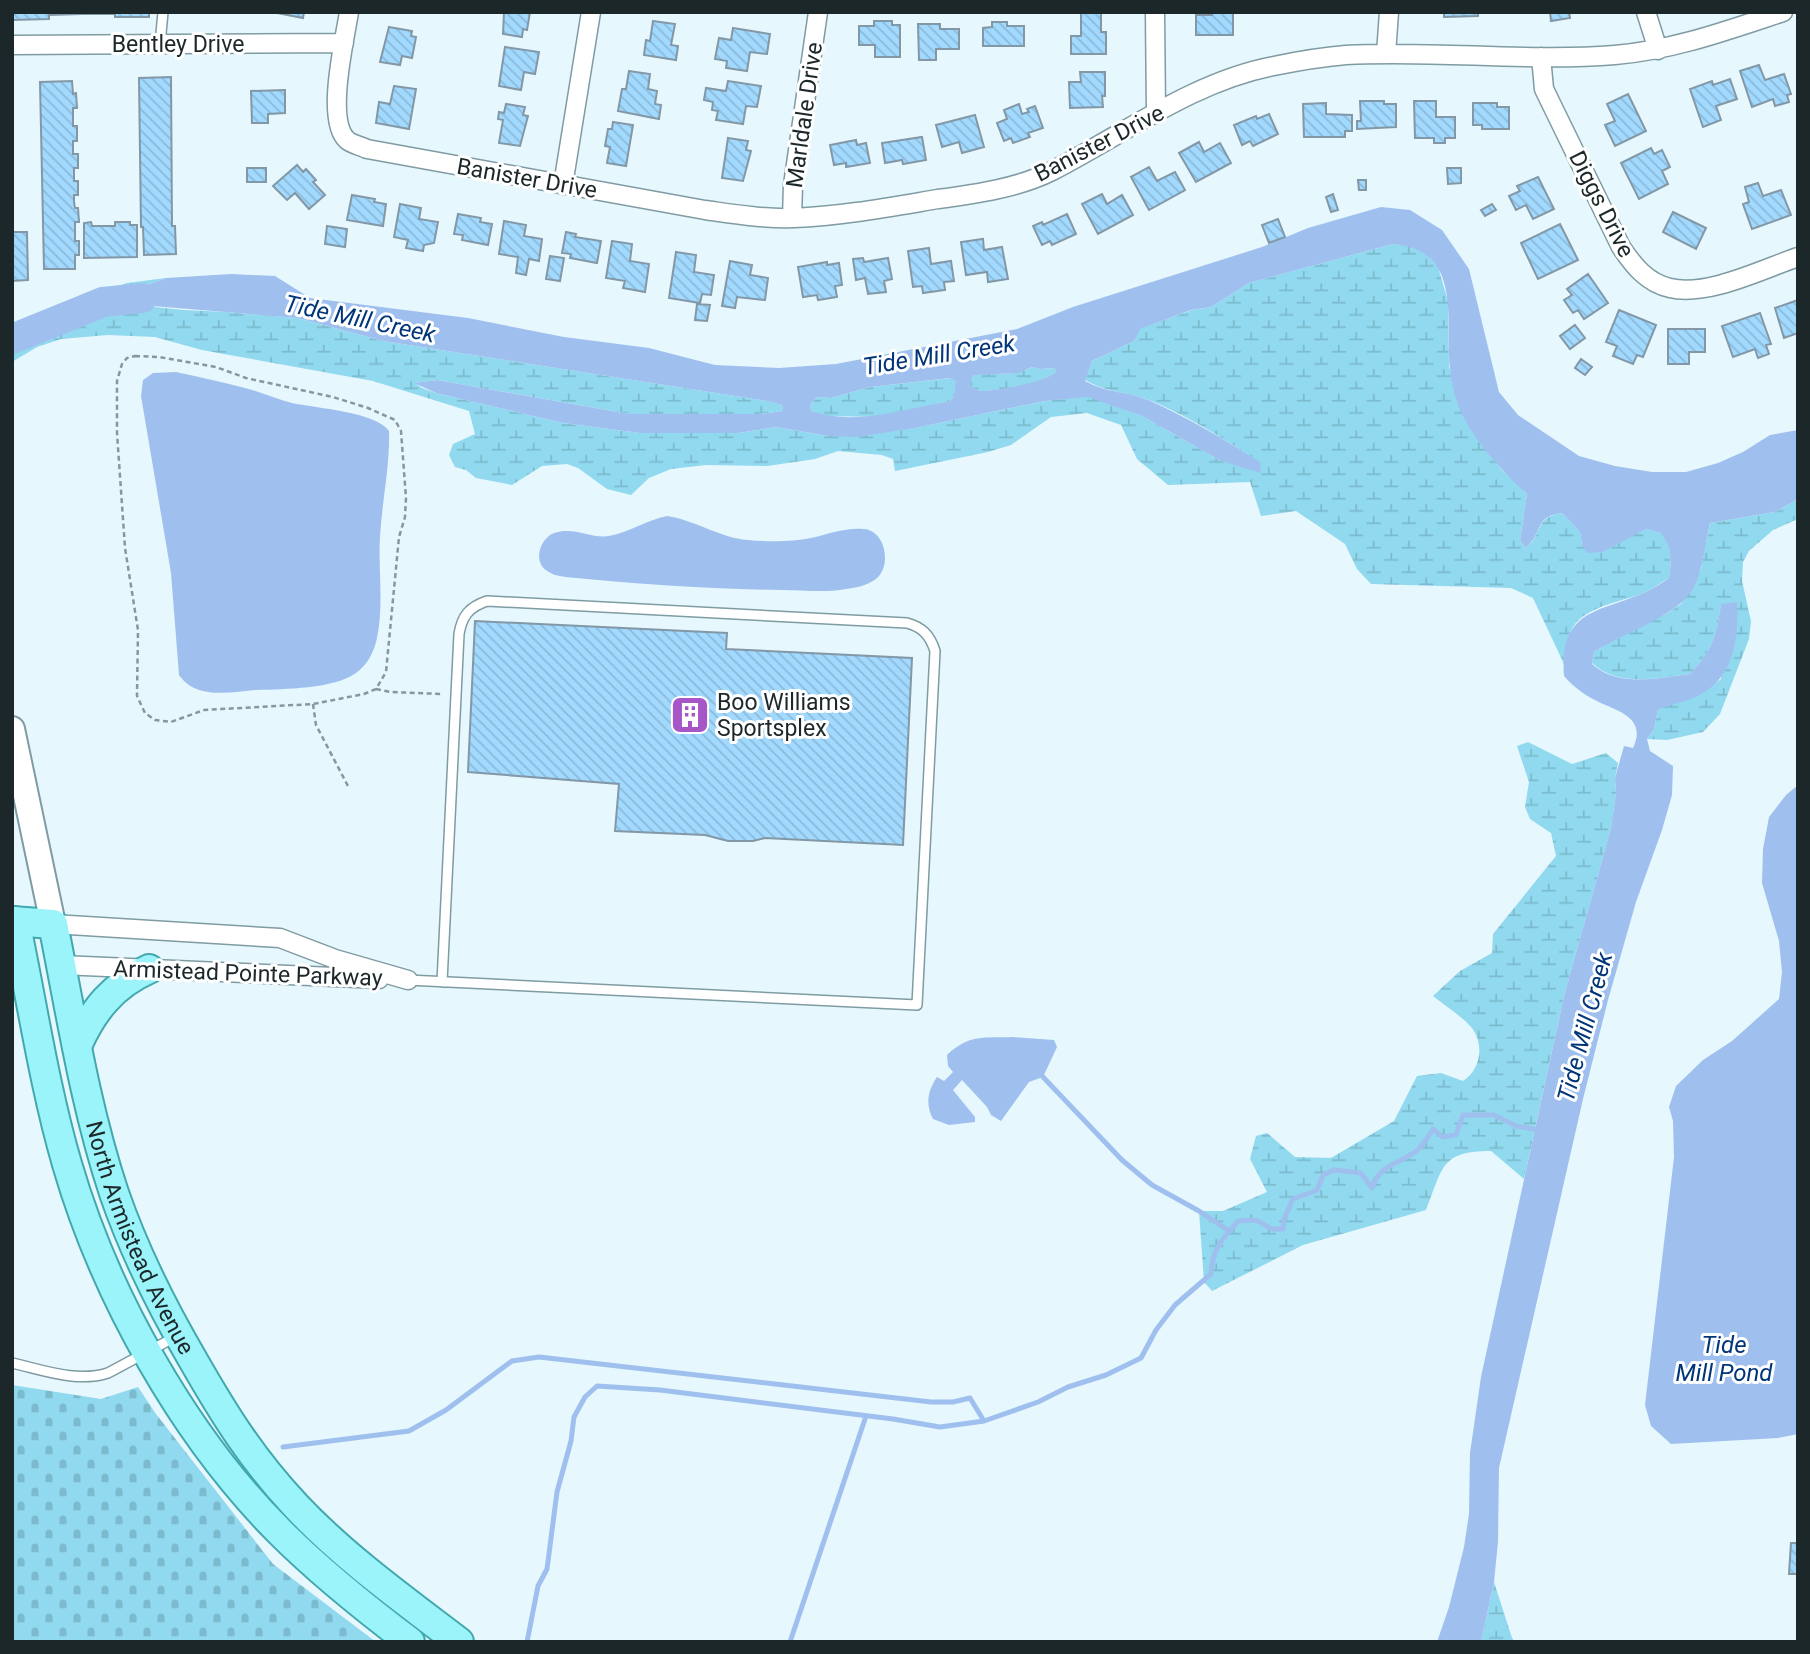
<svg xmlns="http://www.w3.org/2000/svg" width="1810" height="1654" font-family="Roboto,sans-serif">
	<defs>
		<pattern id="wetland-marsh" width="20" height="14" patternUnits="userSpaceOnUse" patternTransform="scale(1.75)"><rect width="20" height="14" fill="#91d9ef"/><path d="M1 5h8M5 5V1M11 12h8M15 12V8" fill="none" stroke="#7cbacd"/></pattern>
		<pattern id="cemetery-stones" width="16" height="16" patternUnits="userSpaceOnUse" patternTransform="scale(1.75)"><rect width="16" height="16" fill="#91d9ef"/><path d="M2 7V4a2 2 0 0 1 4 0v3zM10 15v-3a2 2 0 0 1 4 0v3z" fill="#7cbacd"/></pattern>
		<pattern id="building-back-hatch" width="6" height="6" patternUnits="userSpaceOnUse" patternTransform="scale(1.75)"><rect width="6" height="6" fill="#a2d9fe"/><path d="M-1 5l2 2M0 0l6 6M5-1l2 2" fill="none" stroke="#8bbada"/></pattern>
	</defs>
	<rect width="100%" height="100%" fill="#e6f7fd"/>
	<!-- wetland -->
	<path fill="url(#wetland-marsh)" d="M1393,244L1408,245L1425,253L1438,267L1448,301L1449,367L1476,435L1501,469L1527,494L1520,540L1525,548C1545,534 1532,518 1562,513L1580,532L1582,545L1623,540L1646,529L1662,533C1672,547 1672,561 1669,578C1662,582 1654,588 1646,592C1624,602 1587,605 1573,627C1566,638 1565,652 1564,664L1533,598L1511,588L1371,584L1357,569L1345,544L1296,511L1261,516L1250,482L1168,485L1137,459L1121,425L1087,413L1051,417L1011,445L988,452L895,471L893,459L882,455L838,451L815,459L767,466L706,465L671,469L649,478L631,495L607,489L578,468L567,464L542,466L512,485L476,478L466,470L455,467L449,455L453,444L475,434L469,411L373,381L202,350L155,337L108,335L61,339L37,347L12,362V326L76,300L127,283L166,278L104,302L184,310L227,312L298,318L383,341L767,401L782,405L783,411L760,414H629L437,380L415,383L422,388L436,393L563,423L640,433H738L776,427L828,436L915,428L1045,401L1088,396L1142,416L1221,461L1259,462C1224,439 1186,414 1146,399C1123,391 1108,393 1085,380L1092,361L1134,341L1139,329L1192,310L1211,307L1249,283Z
		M1032,367L1041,369L1054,368L1056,372C1045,383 997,391 981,391C978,391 974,388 971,386V380L974,375C993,372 1015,377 1032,367Z
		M951,378L957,381L954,394L951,400L945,402L878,417L825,416L811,411L810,405L817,397L831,398L870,387Z
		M1798,499V519L1773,530L1749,551L1743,562L1742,581L1751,621L1749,639L1720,714L1703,732L1667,740L1647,739L1654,729L1658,710L1669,704L1700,695L1721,679V605C1716,637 1713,649 1690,674C1657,678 1619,688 1592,663L1594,652L1611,641L1666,614L1681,604L1701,569L1710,523L1775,512Z
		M1528,742L1572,764L1606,753L1618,763L1615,778L1616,793L1611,828L1564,996L1524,1179L1491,1151C1440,1151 1443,1168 1426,1210L1303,1245L1212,1291L1204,1282L1199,1211H1223L1267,1192L1250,1159L1256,1136L1267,1133L1295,1157L1331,1158L1394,1121L1417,1076L1441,1073L1463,1081C1480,1070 1485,1046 1472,1028C1462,1016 1445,1006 1433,996L1460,971L1492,953L1493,934L1556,856L1551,833L1530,819L1525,807L1529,782L1517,746Z
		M1494,1582L1512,1638L1515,1642H1481Z"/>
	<!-- cemetery -->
	<path fill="url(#cemetery-stones)" d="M12,1385L101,1399L138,1387L156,1414L273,1564L376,1642H12Z"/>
	<!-- water -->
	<path fill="#9fc0ef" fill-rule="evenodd" d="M1381,207L1410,210L1442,230L1469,269L1499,392L1518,415L1579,456L1615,466L1652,472H1686L1718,463L1743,452L1770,435L1798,430V499L1775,512L1710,523C1705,544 1704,567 1694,587C1680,616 1622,633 1594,652L1592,664C1619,688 1657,678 1690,674C1713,649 1716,637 1721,604L1737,602C1739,637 1734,677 1700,695C1687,702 1672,703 1658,710L1654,729L1647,739L1650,751L1673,766L1672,795L1662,830L1636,902L1608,1000L1583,1099L1504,1446L1499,1468L1498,1542L1494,1582L1481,1642H1437L1449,1607L1464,1547L1469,1514L1470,1453L1481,1377L1564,996L1611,828L1616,793L1615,778L1624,746L1633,748C1648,716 1615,711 1595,700C1583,694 1573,686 1564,676C1559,609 1598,613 1646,592C1654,588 1662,583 1669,578C1672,561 1672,547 1661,533L1646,529L1603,552L1587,553L1582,545L1580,532L1562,513C1532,517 1545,533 1525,548L1520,540L1527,494C1503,473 1473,439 1460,410C1455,398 1451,382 1450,368C1445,319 1463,250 1393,244L1249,283L1211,307L1191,310L1140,329L1134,341L1092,361L1085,381C1107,393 1126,391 1148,400C1187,417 1224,439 1260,462L1261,473L1221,461L1142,416L1088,397L1045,401L915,428L856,437L828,436L776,427L738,433H640L563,423L436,393L414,383L437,380L629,414H760L783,411L782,405L767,401L383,341L298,318L103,302L166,278L231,274L275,276L310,298L468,318L564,337L649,348L715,365L779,368L836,364L1017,329L1073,307L1262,247L1308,228ZM1032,367L1041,369L1054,368L1056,372C1045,382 996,391 981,391C978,391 973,387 971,386V380L974,375L1019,373ZM950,378L956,381L954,394L951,400L945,402C900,410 855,426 811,411L810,405L817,397L831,398L870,387Z
		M176,372C199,377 223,382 245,388C261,392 276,399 292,403C315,408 376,412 389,431C390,466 382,501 380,537C378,569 384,605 377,638C374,652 368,664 356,673C334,689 284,689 257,690C231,692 196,700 179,675L171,573L141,396L143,380L153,373Z
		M667,516C695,520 720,538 748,540C768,542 792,542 811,538C828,534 847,527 864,529C886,531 892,566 876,579C868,585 856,588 846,589C825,593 803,590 782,590C710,589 637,584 565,577C560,576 553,575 549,572C532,564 539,539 554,533C573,526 592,539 609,536C630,532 647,520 667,516Z
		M1798,785V1434L1778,1438L1671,1444L1651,1426L1645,1405L1674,1157L1673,1121L1669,1107L1676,1086L1703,1060L1732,1041L1779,999L1782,972L1779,941L1762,883L1763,849L1769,817L1786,795Z
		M1012,1037L1054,1040L1057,1047L1043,1077L1029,1082L1001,1121L991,1115L987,1107L962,1080L953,1090L975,1117V1122L949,1125L933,1119C925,1104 928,1090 937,1077L944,1081L953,1072L948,1066L947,1055C969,1034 984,1038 1012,1037Z"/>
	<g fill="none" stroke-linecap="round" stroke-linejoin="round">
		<!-- stream -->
		<path stroke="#9fc0ef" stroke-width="5" d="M1043,1077L1122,1160L1152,1185L1199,1211L1229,1231
			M283,1447L409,1431L446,1410L512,1361L539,1357L931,1402H953L970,1398L984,1421
			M527,1642L538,1586L547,1569L557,1492L571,1441L574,1417L585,1397L597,1386L660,1390L893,1419L940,1427L984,1421L1038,1402L1068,1387L1106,1375L1141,1358L1156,1330L1175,1305L1211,1274C1212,1248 1222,1240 1238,1221L1256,1220L1272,1229H1283L1284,1219L1293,1199L1317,1190L1323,1175L1334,1170L1361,1173L1372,1188C1379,1165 1398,1164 1415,1152C1423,1146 1428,1137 1433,1129L1443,1137L1456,1135L1463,1115H1494L1516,1126L1539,1130
			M790,1642L866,1416"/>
		<!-- river -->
		<path stroke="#9fc0ef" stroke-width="30" d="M12,339L103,302L142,298"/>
	</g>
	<!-- building -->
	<path fill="url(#building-back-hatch)" stroke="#8298a7" stroke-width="2" d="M12,12H149V17H115V14H82L49,15V19L12,20Z
		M272,12H304L303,18Z
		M504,12H530L527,30L523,29L522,37L503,34Z
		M1212,12H1233V35H1196V15H1212Z
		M1444,12H1478V16L1444,17Z
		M1550,12H1569L1570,18L1551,21Z
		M1081,13H1101V32H1106V54H1071V36H1081Z
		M653,21L675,24L671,45L678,46L676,60L644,55L646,40L650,41Z
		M874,21H892V25H900V57H875V45H859V26H874Z
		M992,22H1007V26H1024V46H983V28L992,27Z
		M918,24H940V29H959V49H936V60H919Z
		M389,27L412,31L411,36L416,37L412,58L402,56L400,65L380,62Z
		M733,28L770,34L767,54L750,52L747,71L726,68L727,61L715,59L719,38L731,40Z
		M505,47L539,52L535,74L524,72L521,90L499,86Z
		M1759,65L1765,80L1784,74L1791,94L1787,95L1789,102L1775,106L1773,99L1752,107L1740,71Z
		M629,71L650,74L648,89L657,91L655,104L661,105L659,119L618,111L622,89H626Z
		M1080,72H1105V96H1102L1103,107L1070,108L1069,82H1081Z
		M171,77L172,226H175L176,254L144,255L143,227H141L139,78Z
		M1730,79L1737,99L1716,106L1721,120L1703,127L1690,89L1712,81L1713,85Z
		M72,81L73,94L76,93L77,108H73V126H77V141H73V154H78V168H74V181H78V195H74V202L75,208H78L79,222H75V241H79V255H75V269H44L40,82Z
		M728,81L761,86L757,107L746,106L743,124L716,120L718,111L712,110L713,102L704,100L706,88L726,91Z
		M394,86L416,89L409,129L376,123L379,102L390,104Z
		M285,90V113L268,114V123H252L251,91Z
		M1628,94L1646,131L1615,146L1605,125L1615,121L1607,104Z
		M1360,101H1384V104H1396V127L1357,129V121H1361Z
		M1414,101H1436V117H1455V138H1445V143H1434V138H1415Z
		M1326,103V114L1352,115V131H1345V137H1304L1303,104Z
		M1473,103H1497V107H1509V129H1482V125H1473Z
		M506,104L525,107L523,115L528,116L520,146L499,143L503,120L498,119L499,112L504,113Z
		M1019,104L1022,114L1029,112L1027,109L1035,106L1043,128L1028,133L1030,137L1013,143L1011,138L1004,141L997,123L1007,119L1004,110Z
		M1269,114L1278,134L1253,146L1250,141L1242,145L1234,125L1256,116L1257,119Z
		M975,115L984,147L962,153L959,142L942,147L936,125Z
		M613,122L633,125L626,166L607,163L610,147L605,146L608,129H612Z
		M922,137L926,160L903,164L902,160L885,163L882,143Z
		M728,138L748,141L746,150L751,151L743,181L722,178Z
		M856,140L857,145L866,143L870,163L846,167V163L834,165L830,145Z
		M1199,142L1204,152L1220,143L1231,163L1196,182L1179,153Z
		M1651,148L1654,154L1662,150L1670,167L1662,171L1668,184L1639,199L1621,163Z
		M297,165L303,172L306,169L316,180L313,182L325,195L309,209L295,193L287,200L273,186Z
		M1149,167L1157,181L1175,172L1185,190L1149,210L1131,177Z
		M247,168H266V182H247Z
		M1447,168H1461V183L1448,184Z
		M1538,177L1554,209L1533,219L1526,205L1516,210L1509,196L1520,191L1517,186Z
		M1358,180H1366V190H1359Z
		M1758,183L1763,196L1781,190L1791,215L1752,229L1743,204L1749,202L1745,187Z
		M1102,194L1107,204L1122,195L1133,215L1098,234L1082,204Z
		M1333,194L1338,210L1331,212L1326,197Z
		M352,195L375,199L374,202L386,204L383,226L347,220Z
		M400,204L421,208L419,219L438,222L434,243L424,245L423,251L406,248L408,240L394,237Z
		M1492,204L1496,210L1485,216L1481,210Z
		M1673,212L1706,228L1696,249L1663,232Z
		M458,214L481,218L480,222L492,224L488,245L462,240L463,235L454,234Z
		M1067,214L1076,234L1052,245L1050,241L1042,245L1033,226L1042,222L1043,225Z
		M1278,219L1285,237L1269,243L1262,225Z
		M504,221L526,225L524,236L542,239L539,261L529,259L526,275L516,273L518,257L499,254Z
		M91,222L92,226H115V222H130V225H137V257L84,258V223Z
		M1560,224L1578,260L1538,279L1521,243Z
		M327,226L347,229L345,247L325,244Z
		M12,232H27L28,280L12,281Z
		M566,232L576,234L575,237L601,241L597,263L570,258L571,254L562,253Z
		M983,239L984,250L1002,247L1008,279L988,282L987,272L966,275L961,242Z
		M612,241L632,244L630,261L649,264L645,292L623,288L625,281L606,278Z
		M929,248L931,264L951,261L954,281L944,282L945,290L923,293L922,286L913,287L908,251Z
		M676,252L696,255L694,272L714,275L711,295L702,294L700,303L669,298Z
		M550,256L564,258L560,281L546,279Z
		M863,258L864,262L888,258L892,279L884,281L886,292L868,294L865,278L856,280L853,259Z
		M730,261L752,265L750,275L768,278L765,300L737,297L735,308L722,306Z
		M827,262V265L839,263L842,285L835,286L837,297L818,300L817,295L803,297L798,267Z
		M1588,274L1608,303L1584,319L1578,310L1573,313L1564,300L1572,295L1567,289Z
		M1798,300V333L1784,338L1775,308Z
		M697,304L710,305L707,321L695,320Z
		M1619,310L1656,325L1643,357L1637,355L1633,364L1613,356L1617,346L1606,342Z
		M1760,313L1771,344L1766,345L1769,354L1758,358L1755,349L1733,357L1722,326Z
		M1575,325L1585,338L1570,349L1560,336Z
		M1668,329H1705V352H1689V364H1668Z
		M1581,359L1592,367L1585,375L1575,368Z
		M475,621L727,633L726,649L912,658L903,845L765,838L753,841H728L705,835L615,831L619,784L468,772Z
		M1791,1543H1798V1574H1789Z"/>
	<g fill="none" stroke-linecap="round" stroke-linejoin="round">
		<!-- service casing -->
		<g stroke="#7f9ba3" stroke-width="12">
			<path id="service" d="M160,44L163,12
				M408,980L917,1005L935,651C930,635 922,627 907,623L487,601C469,607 462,616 459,634L442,982
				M12,1363C43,1370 77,1383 108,1373L177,1336"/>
		</g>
		<!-- minor casing -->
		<g stroke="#7f9ba3" stroke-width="21">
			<path id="minor" d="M349,12C345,39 325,120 347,140C351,144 361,146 367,149L705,210C734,214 764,219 794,218C842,216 890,207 938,199C976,194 1018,188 1052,171C1124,134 1194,81 1274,66C1298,61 1322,57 1346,55C1436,50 1526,62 1615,55C1674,50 1728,30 1783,12
				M1155,12L1156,114
				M1646,12L1658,50
				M12,45L344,43
				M1386,54L1389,12
				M1541,57L1544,89L1621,247C1633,265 1647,283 1670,288C1707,297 1763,269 1798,257
				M563,185L591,12
				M792,218L793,185L818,12
				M53,924L280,938L335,959L408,980
				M61,965L379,979"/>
		</g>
		<!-- secondary casing -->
		<g stroke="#7f9ba3" stroke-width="28">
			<path id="secondary" d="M12,729L53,924"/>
		</g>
		<!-- primary casing -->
		<g stroke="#42a8ae" stroke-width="32">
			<g id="primary">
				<path id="s1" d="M12,921L53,924C71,1014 85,1106 114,1193C134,1251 162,1307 193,1360C225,1416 252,1459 296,1506C344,1557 404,1600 459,1642"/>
				<path d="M15,921C32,1002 44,1085 67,1164C105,1295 184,1436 280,1532C320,1572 365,1608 410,1642"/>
				<path d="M77,1046C93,1010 113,985 149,969"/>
			</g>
		</g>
		<!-- path -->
		<path stroke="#89979c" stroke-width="2.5" stroke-dasharray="5 3.5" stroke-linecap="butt" d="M135,356L159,357L216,367L246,378L333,397L368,408L395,420L401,431L406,498L405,517L399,537L386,672L376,689L364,694L313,704L204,710L171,722L155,720L145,713L137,696L138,630L125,548L117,433V381L122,364L127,358Z
			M376,689L390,692L442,694
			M313,704L316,725L349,788"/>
		<!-- service -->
		<use href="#service" stroke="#fff" stroke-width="9"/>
		<!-- minor -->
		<use href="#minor" stroke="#fff" stroke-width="18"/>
		<!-- secondary -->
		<use href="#secondary" stroke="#fff" stroke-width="24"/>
		<!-- primary -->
		<use href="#primary" stroke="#9af4f9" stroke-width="28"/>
	</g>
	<!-- icons -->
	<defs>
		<g id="building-square" transform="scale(2.0125)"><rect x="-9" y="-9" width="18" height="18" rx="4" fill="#a756c7" stroke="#fff"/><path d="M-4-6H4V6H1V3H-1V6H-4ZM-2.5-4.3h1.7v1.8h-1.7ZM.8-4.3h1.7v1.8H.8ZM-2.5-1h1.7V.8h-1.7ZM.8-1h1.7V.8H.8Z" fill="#fff"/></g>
	</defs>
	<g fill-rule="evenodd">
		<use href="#building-square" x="690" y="715"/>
	</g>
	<g text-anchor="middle" stroke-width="6" stroke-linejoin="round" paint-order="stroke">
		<!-- street labels -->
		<g font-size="23" fill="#1c272a" stroke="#fff">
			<text x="178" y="52">Bentley Drive</text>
			<text transform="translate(804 115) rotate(-82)" y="8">Marldale Drive</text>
			<text transform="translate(1099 143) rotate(-27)" y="8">Banister Drive</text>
			<text transform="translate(527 178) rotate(10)" y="8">Banister Drive</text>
			<text transform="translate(1602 204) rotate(63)" y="8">Diggs Drive</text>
			<text transform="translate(248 973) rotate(2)" y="8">Armistead Pointe Parkway</text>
			<text dy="8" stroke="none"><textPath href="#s1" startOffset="368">North Armistead Avenue</textPath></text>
		</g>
		<!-- poi labels -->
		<g font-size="23" fill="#1c272a" stroke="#fff" text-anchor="start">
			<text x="717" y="710">Boo Williams<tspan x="717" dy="26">Sportsplex</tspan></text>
		</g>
		<!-- water labels -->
		<g font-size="24" font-style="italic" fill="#003679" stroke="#fff">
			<text transform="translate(360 319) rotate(12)" y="8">Tide Mill Creek</text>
			<text transform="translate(939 355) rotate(-9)" y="8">Tide Mill Creek</text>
			<text transform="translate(1585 1027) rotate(-75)" y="8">Tide Mill Creek</text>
			<text x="1724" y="1353">Tide<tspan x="1724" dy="28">Mill Pond</tspan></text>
		</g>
	</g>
	<!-- border -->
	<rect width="1810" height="1654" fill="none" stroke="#1c272a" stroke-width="28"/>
</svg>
